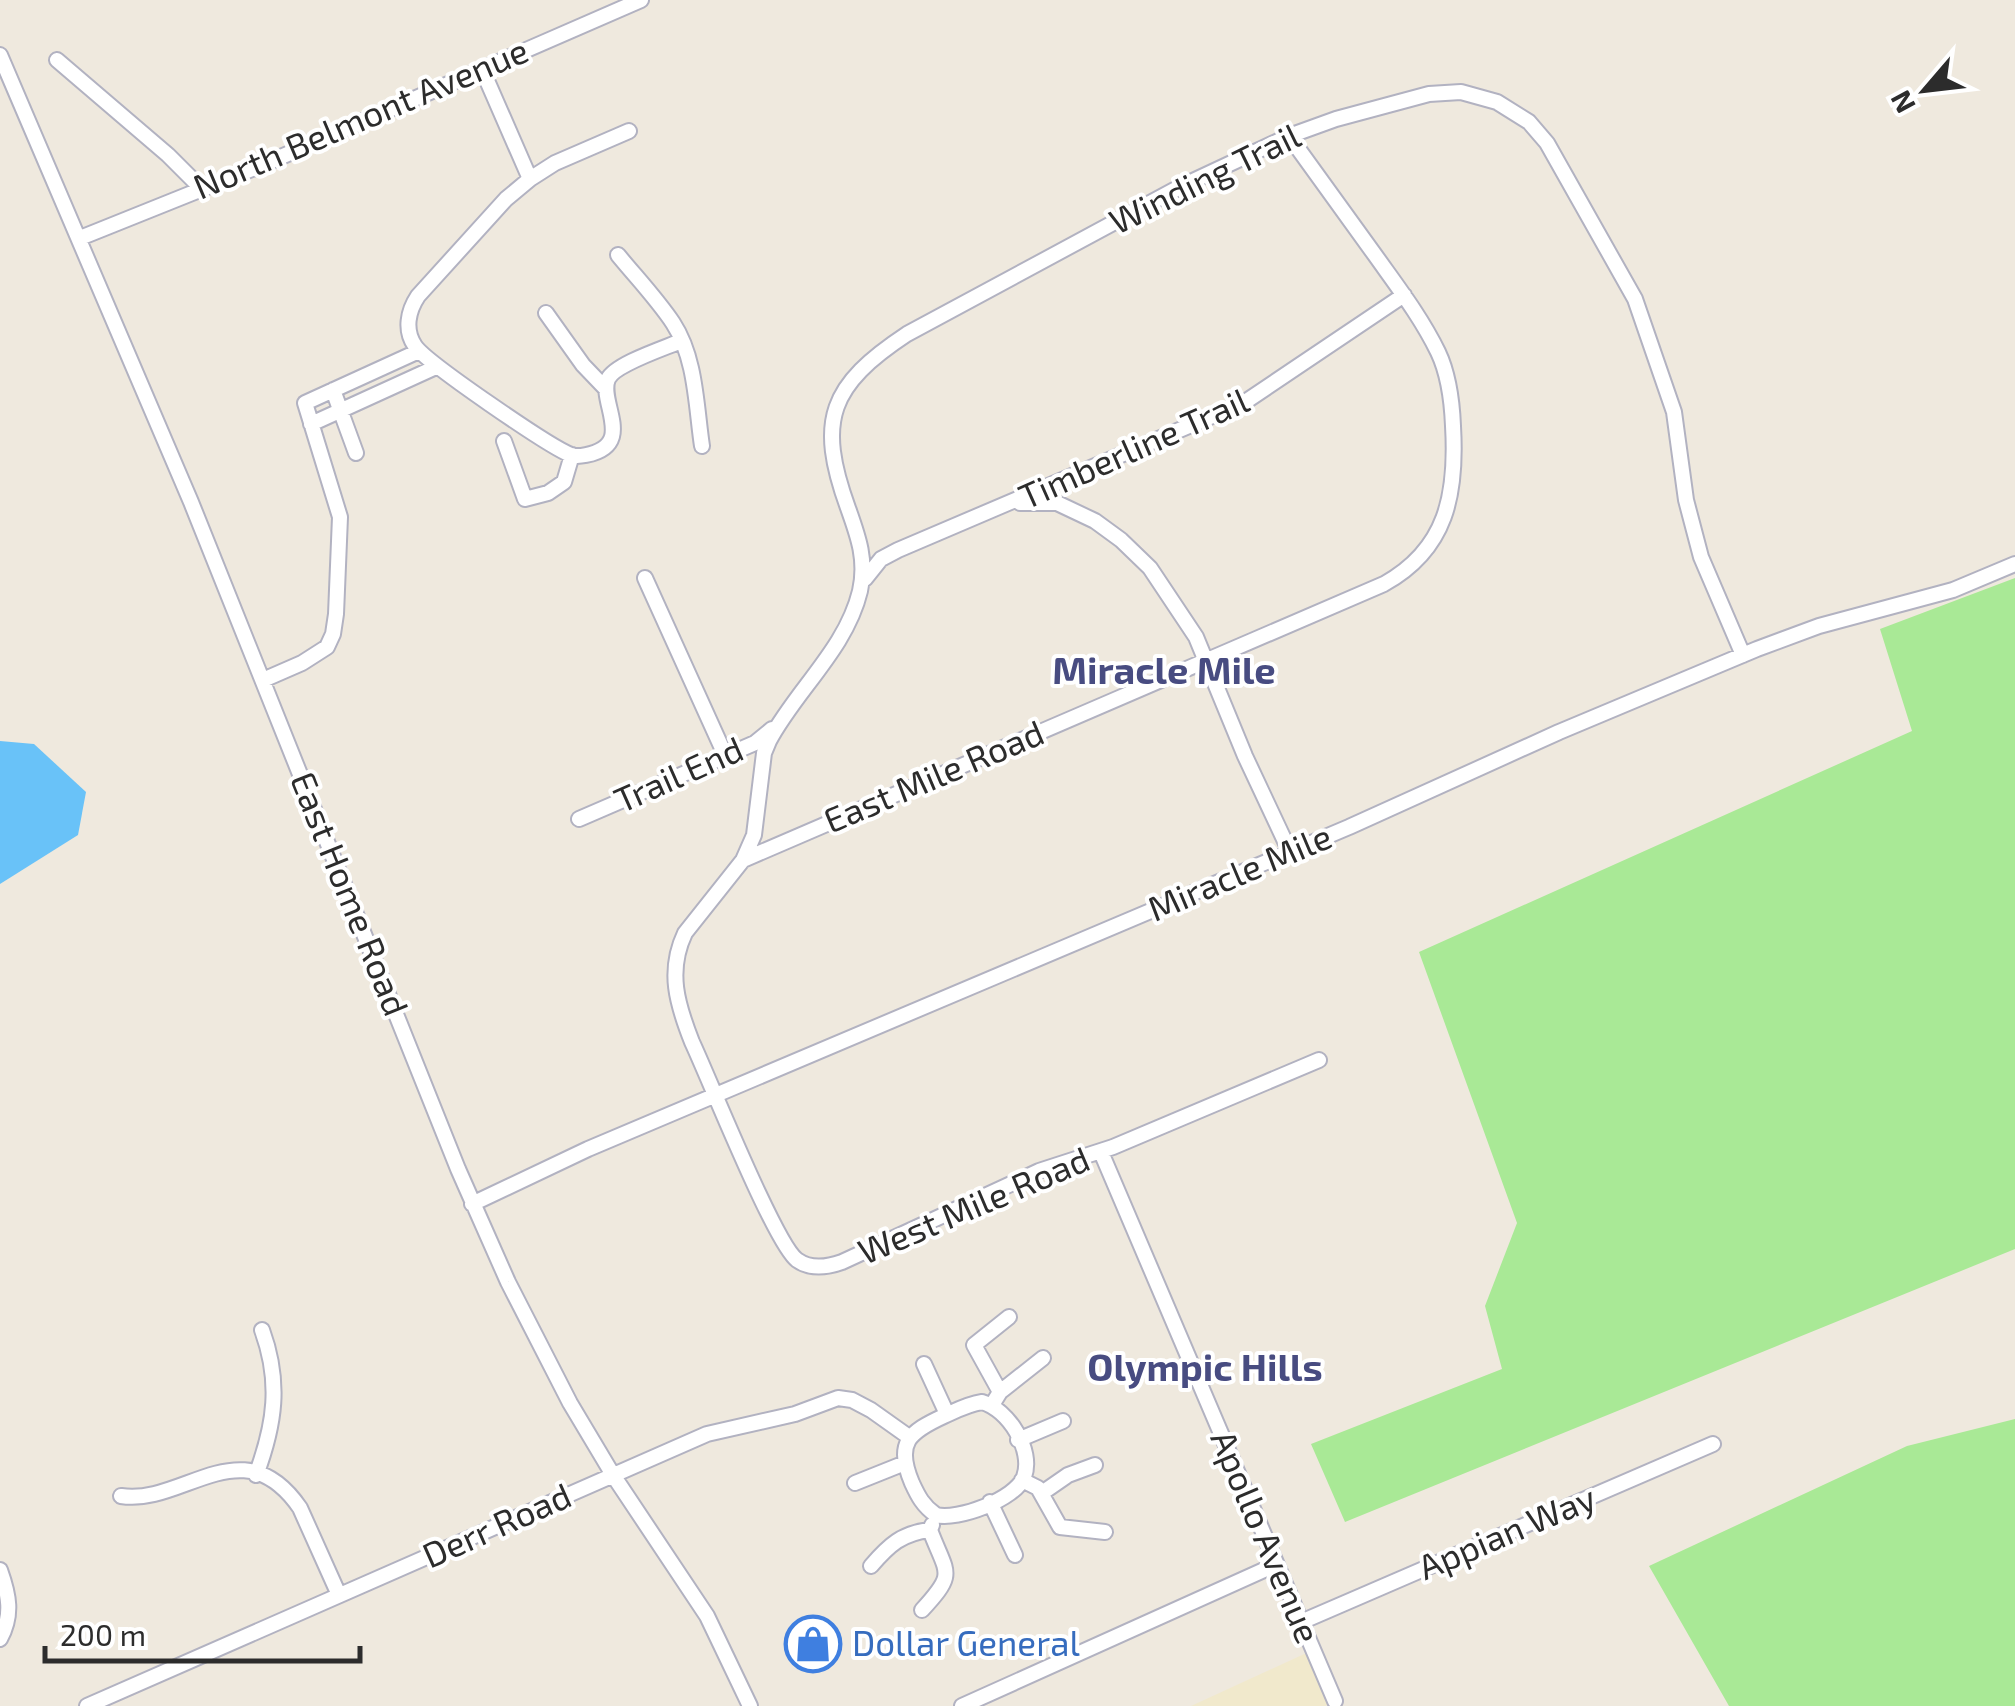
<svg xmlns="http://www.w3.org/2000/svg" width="2015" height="1706" font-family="'Exo 2',sans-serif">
	<rect width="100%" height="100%" fill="#efe9de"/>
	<!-- education -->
	<path fill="#f1e9cc" d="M1313,1650L1335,1701L1325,1706H1191Z"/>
	<!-- green -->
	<path fill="#a9e996" d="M2015,578V1249L1345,1522L1311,1444L1502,1369L1485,1306L1517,1223L1419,952L1912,731L1880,629Z
		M2015,1419V1706H1729L1649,1566L1907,1446Z"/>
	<!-- water -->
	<path fill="#69c2f8" d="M0,741L34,744L86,792L78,835L0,884Z"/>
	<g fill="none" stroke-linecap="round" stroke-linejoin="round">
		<!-- minor casing -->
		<g stroke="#b2b2c1" stroke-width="18">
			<path id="minor" d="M0,55L191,502L458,1169L508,1282L570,1403L613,1475L707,1616L750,1706
				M57,60L168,155L200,187
				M482,69L530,179
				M629,131L555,163L530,179L506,199L418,296C408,311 404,330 415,346C427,363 550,447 571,455C576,457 581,456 586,455C637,445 598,402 608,379C615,364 665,348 681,341
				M1289,136C1318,176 1346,215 1375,255C1397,286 1421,317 1438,352C1449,375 1452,401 1453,426C1457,494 1447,549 1384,584L743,860L685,933C667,971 677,1004 692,1042C709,1078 775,1244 797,1260C811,1270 828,1267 842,1262L1039,1171L1113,1147L1319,1060
				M80,238L267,163L641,0
				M618,255C636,277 657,299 673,323C696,358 696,406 702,446
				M546,313L583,365L606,389
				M333,390L356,453
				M311,424L436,367
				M504,441L525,499L548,493L564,482L572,455
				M1020,503H1057L1095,521L1121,540L1150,568L1196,637L1245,756L1290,852
				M645,578L726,757
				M865,579L881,559L898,550L1245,402L1404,295
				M263,680L302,663L327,647L333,634L336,614L340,517L305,403L419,351
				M579,819L755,743L772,729
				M743,860L754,835L764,753L769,741C796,690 846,649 860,591C867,560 858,536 848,508C816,420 830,385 907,334L1178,188L1289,136L1336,119L1429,94L1461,92L1497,102L1529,122L1547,143L1635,299L1674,412L1686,500L1701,557L1743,655
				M1101,1152L1335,1701
				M472,1204L588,1149L1349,827L1559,732L1757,649L1819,626L1953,590L2015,564
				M924,1364L947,1414
				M1000,1392L1043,1358
				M982,1402C1008,1409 1034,1450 1024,1477C1016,1499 957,1521 936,1515C923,1506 918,1496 912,1483C895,1443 909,1432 944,1416C957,1410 968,1404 982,1402Z
				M992,1405L1000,1392L974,1345L1009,1317
				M1018,1440L1063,1421
				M256,1475C275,1424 281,1382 262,1330
				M1022,1480L1038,1488L1060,1527L1105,1532
				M855,1483L905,1463
				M1042,1493L1068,1475L1095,1465
				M121,1496C183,1506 243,1425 300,1508L339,1595
				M990,1502L1015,1555
				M871,1566C889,1545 902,1533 930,1530L932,1525
				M0,1570C9,1595 13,1615 0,1639
				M922,1610C957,1572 947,1575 930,1530
				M1301,1622L1713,1444
				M87,1706L707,1434L795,1414L838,1398L852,1400L871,1410L909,1437
				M962,1706L1275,1565"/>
		</g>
		<!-- minor -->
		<use href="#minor" stroke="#fff" stroke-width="14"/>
	</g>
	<!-- icons -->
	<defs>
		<g id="shop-ring" transform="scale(2.875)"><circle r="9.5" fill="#fff" stroke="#3f7fe0" stroke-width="1.5"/><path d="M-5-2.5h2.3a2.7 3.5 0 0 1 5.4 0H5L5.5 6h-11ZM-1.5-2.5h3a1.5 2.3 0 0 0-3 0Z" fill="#3f7fe0"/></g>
	</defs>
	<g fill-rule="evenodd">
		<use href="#shop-ring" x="813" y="1644"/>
	</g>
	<g text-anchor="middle" stroke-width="8" stroke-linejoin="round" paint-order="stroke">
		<!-- street labels -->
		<g font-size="35" fill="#2c2c2c" stroke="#fff">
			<text transform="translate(361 119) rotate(-23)" y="12">North Belmont Avenue</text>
			<text transform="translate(1205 179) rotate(-26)" y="12">Winding Trail</text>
			<text transform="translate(1134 449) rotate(-24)" y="12">Timberline Trail</text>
			<text transform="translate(679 775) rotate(-24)" y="12">Trail End</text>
			<text transform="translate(934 777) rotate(-23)" y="12">East Mile Road</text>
			<text transform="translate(1240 873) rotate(-23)" y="12">Miracle Mile</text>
			<text transform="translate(349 894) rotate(68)" y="12">East Home Road</text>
			<text transform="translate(974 1206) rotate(-23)" y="12">West Mile Road</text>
			<text transform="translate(497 1526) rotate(-24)" y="12">Derr Road</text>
			<text transform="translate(1507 1533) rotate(-23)" y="12">Appian Way</text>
			<text transform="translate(1265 1537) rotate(67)" y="12">Apollo Avenue</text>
		</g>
		<!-- shop labels -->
		<g font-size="35" fill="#366cbe" stroke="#fff" text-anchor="start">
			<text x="852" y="1656">Dollar General</text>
		</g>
		<!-- neighbourhood labels -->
		<g font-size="38" font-weight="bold" fill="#484c81" stroke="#fff">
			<text x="1164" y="684">Miracle Mile</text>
			<text x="1205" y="1381">Olympic Hills</text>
		</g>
	</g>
	<!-- north arrow -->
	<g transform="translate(1925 90) rotate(242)" stroke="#ffffff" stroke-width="8" paint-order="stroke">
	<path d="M0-8L18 38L0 25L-18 38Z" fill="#2c2c2c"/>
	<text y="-15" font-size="28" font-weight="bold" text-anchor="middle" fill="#2c2c2c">N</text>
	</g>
	<!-- scale -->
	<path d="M45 1646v15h315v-15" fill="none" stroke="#2c2c2c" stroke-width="5"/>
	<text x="60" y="1646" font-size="30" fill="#2c2c2c" stroke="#ffffff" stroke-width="8" paint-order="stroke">200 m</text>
</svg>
